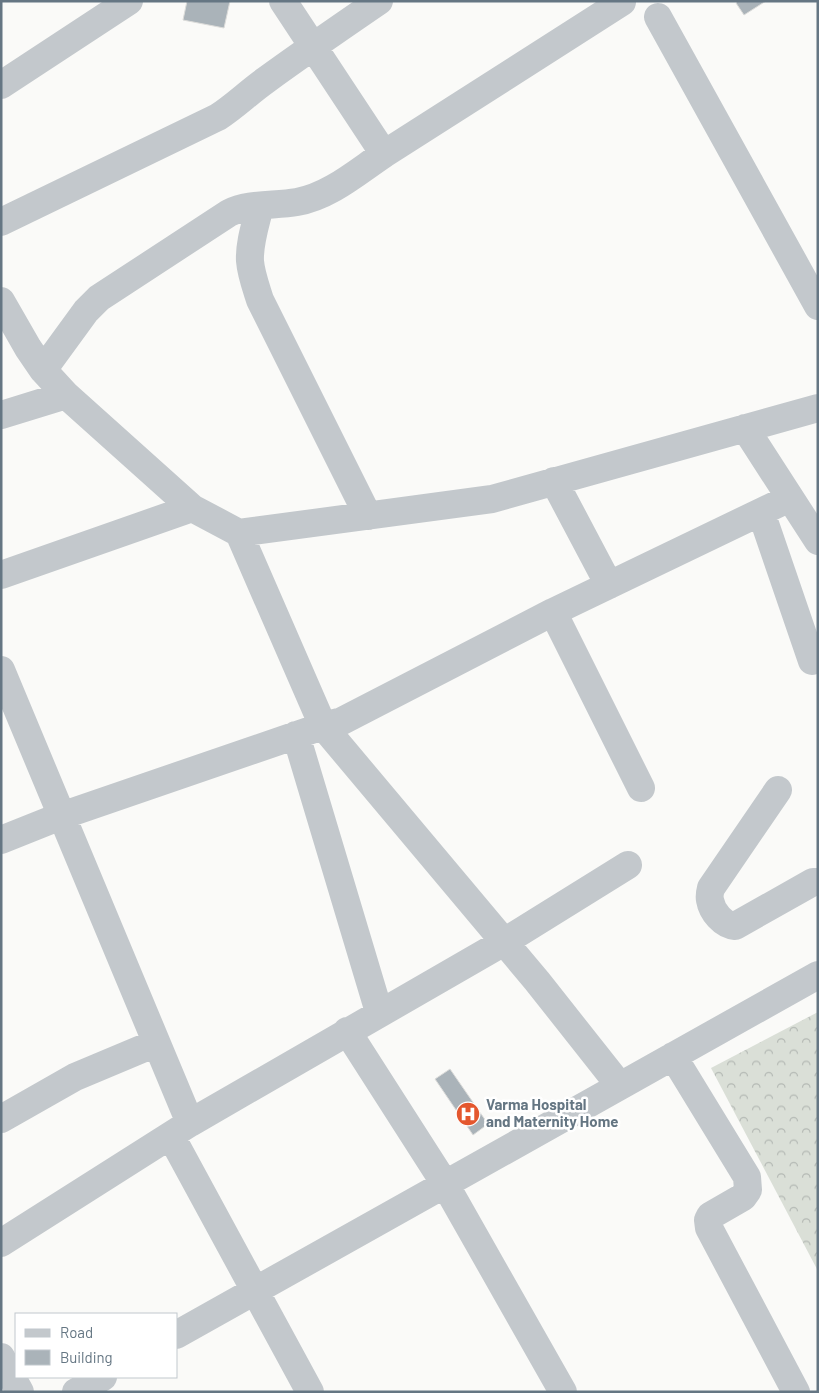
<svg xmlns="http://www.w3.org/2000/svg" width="819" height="1393" font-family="Barlow,sans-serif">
	<defs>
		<pattern id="forest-crowns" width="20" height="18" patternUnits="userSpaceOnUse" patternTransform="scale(1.25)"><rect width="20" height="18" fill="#dadfd7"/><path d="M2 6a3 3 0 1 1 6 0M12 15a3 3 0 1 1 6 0" fill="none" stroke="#b4b9b4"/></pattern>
	</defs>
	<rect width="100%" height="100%" fill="#fafaf8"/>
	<!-- forest -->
	<path fill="url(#forest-crowns)" d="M818,1012V1271L711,1068Z"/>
	<!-- building -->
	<path fill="#aab3b9" stroke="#dcdcda" d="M187,1H230L224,28L183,20Z
		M738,1H766L744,15L736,3Z
		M450,1069L488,1124L473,1135L435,1079Z"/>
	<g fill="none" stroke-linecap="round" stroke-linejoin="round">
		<!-- minor -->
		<path stroke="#c3c8cc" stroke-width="28" d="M283,1L384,154L622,2
			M658,17L818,306
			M1,85L129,1
			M260,206C256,223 249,243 250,261C251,274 256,287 260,300L368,516
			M1,222L218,117C235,106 249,92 266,80C303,53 341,27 379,1
			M1,301L28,348L43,370L66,395L192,508
			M43,370L86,311L99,298L229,213C249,203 274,206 297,202C330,196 357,172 384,154
			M1,415L66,395
			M745,428L818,541
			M554,481L609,585
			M761,512L812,661
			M239,533L323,726L537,981L620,1086
			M1,575L192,508L239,533L492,499L818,408
			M553,612L641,788
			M1,670L190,1123
			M296,735L379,1012
			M778,790L711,888C710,892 709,896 710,900C712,912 723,925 735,926L813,882H818
			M1,840L61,816L323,726L342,721L553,612L790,498
			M347,1031L445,1184L563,1392
			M673,1056L747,1177L748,1190L743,1197L710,1216L708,1220L709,1228L796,1392
			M1,1119L75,1077L156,1043
			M171,1136L310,1392
			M1,1243L190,1123L504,942L628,865
			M176,1335L818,975
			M1,1357L20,1392
			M76,1392L103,1377"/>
	</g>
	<!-- icons -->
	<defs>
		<g id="hospital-disc" transform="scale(1.25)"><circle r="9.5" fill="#e4572e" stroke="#fff"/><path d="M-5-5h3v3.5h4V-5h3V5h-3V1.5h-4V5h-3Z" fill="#fff"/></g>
	</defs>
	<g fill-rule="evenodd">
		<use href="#hospital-disc" x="468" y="1114"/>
	</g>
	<g text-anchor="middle" stroke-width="5" stroke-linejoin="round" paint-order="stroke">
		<!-- poi labels -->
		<g font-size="15" font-weight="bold" fill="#657683" stroke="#fff" text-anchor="start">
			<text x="486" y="1110">Varma Hospital<tspan x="486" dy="17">and Maternity Home</tspan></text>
		</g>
	</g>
	<!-- border -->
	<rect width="819" height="1393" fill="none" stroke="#657683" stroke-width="5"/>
	<!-- legend -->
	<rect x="15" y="1313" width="162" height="65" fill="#ffffff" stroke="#c1c8cd"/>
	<rect x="25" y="1329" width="25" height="8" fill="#c3c8cc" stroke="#c1c8cd"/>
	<text x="60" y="1338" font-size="15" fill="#657683">Road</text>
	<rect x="25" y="1350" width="25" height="15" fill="#aab3b9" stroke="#c1c8cd"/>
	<text x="60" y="1363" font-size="15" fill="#657683">Building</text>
</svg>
